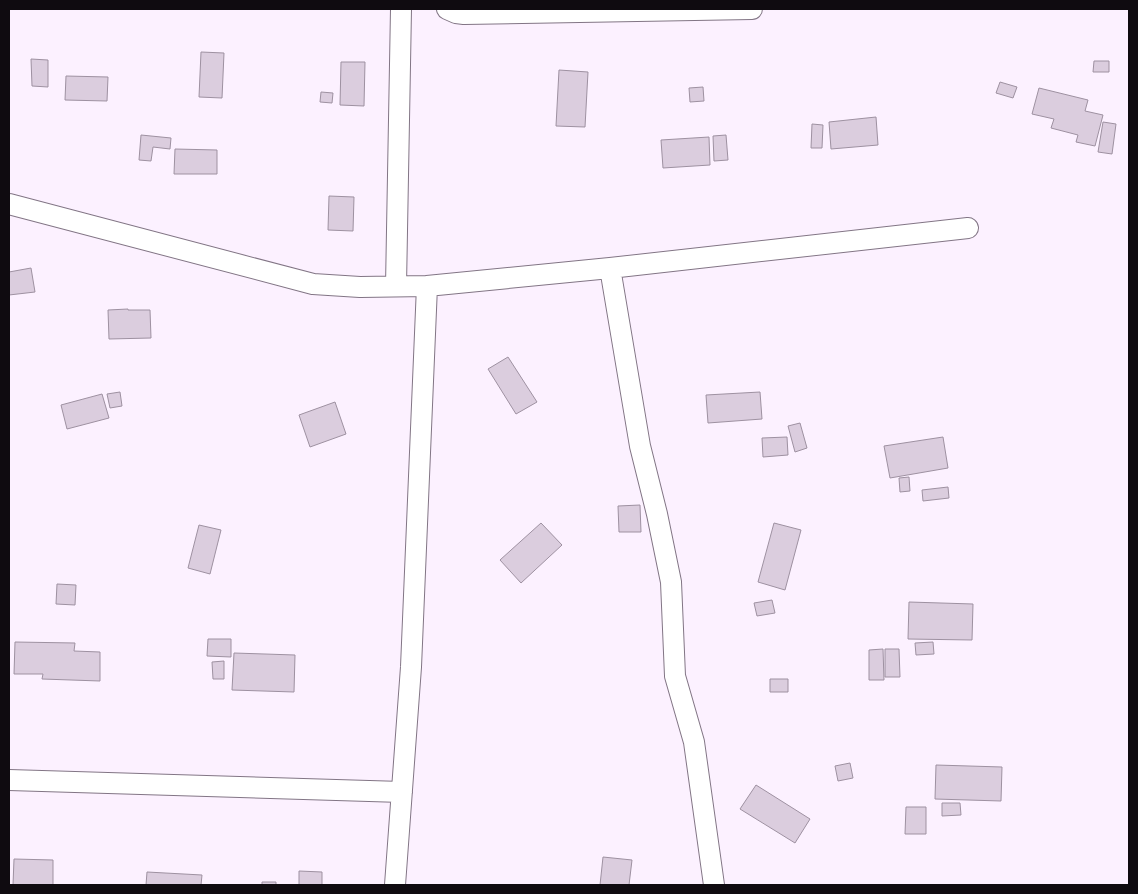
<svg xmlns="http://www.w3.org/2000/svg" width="1138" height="894" font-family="'Sofia Sans Condensed',sans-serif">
	<rect width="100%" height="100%" fill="#fcf1ff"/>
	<!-- building -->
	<path fill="#dbcdde" stroke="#9e91a1" d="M201,52L224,53L222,98L199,97Z
		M31,59L48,60V87L32,86Z
		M1094,61H1109V72H1093Z
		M341,62H365L364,106L340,105Z
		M559,70L588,72L585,127L556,126Z
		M66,76L108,77L107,101L65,100Z
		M1000,82L1017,87L1013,98L996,93Z
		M703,87L704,101L690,102L689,88Z
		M1039,88L1088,100L1085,111L1103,115L1095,146L1076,142L1078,135L1051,128L1054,119L1032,114Z
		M321,92L333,93L332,103L320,102Z
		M876,117L878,145L831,149L829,122Z
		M1103,122L1116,124L1112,154L1098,152Z
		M812,124L823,125L822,148H811Z
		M141,135L171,138L170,149L153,147L151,161L139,160Z
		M726,135L728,160L714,161L713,136Z
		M709,137L710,165L663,168L661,140Z
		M175,149L217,150V174H174Z
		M329,196L354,197L353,231L328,230Z
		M31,268L35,292L9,295V272Z
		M128,309V310H150L151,338L109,339L108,310Z
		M508,357L537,402L516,414L488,369Z
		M120,392L122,406L110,408L107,394Z
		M760,392L762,419L708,423L706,395Z
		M102,394L109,418L67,429L61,405Z
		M335,402L346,434L310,447L299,415Z
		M800,423L807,448L795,452L788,426Z
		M787,437L788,455L763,457L762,438Z
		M943,437L948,468L890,478L884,446Z
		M909,477L910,491L900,492L899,478Z
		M948,487L949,498L923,501L922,490Z
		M640,505L641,532H619L618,506Z
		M541,523L562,545L521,583L500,560Z
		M774,523L801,530L785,590L758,582Z
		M199,525L221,530L210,574L188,568Z
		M57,584L76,585L75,605L56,604Z
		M772,600L775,613L757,616L754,603Z
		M909,602L973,604L972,640L908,639Z
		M208,639H231V657L207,656Z
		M15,642L75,643L74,651L100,652V681L42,679L43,674H14Z
		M933,642L934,654L916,655L915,643Z
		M883,649L884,680H869V650Z
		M885,649H899L900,677H885Z
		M234,653L295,655L294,692L232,690Z
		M224,661V679H213L212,662Z
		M770,679H788V692H770Z
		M850,763L853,778L838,781L835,766Z
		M936,765L1002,767L1001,801L935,799Z
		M756,785L810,819L795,843L740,809Z
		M942,803H960L961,815L942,816Z
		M906,807H926V834H905Z
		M603,857L632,860L629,885H600Z
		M14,859L53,860V885H13Z
		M299,871L322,872V885H299Z
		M147,872L202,875L201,885H146Z
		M262,882H276V885H262Z"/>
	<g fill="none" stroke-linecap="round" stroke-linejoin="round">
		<!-- minor casing -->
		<g stroke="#827585" stroke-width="22">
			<path id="minor" d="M447,9L456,13L464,14L752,9
				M9,204L313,284L360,287L427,286
				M610,268L640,446L657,514L671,582L675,676L694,742L714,885
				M396,286L401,9
				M9,780L402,792
				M395,885L411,667L427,286L610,268L968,228"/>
		</g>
		<!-- minor -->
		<use href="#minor" stroke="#fff" stroke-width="20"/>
	</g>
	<!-- border -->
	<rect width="1138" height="894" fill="none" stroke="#0f0b10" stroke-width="20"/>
</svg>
